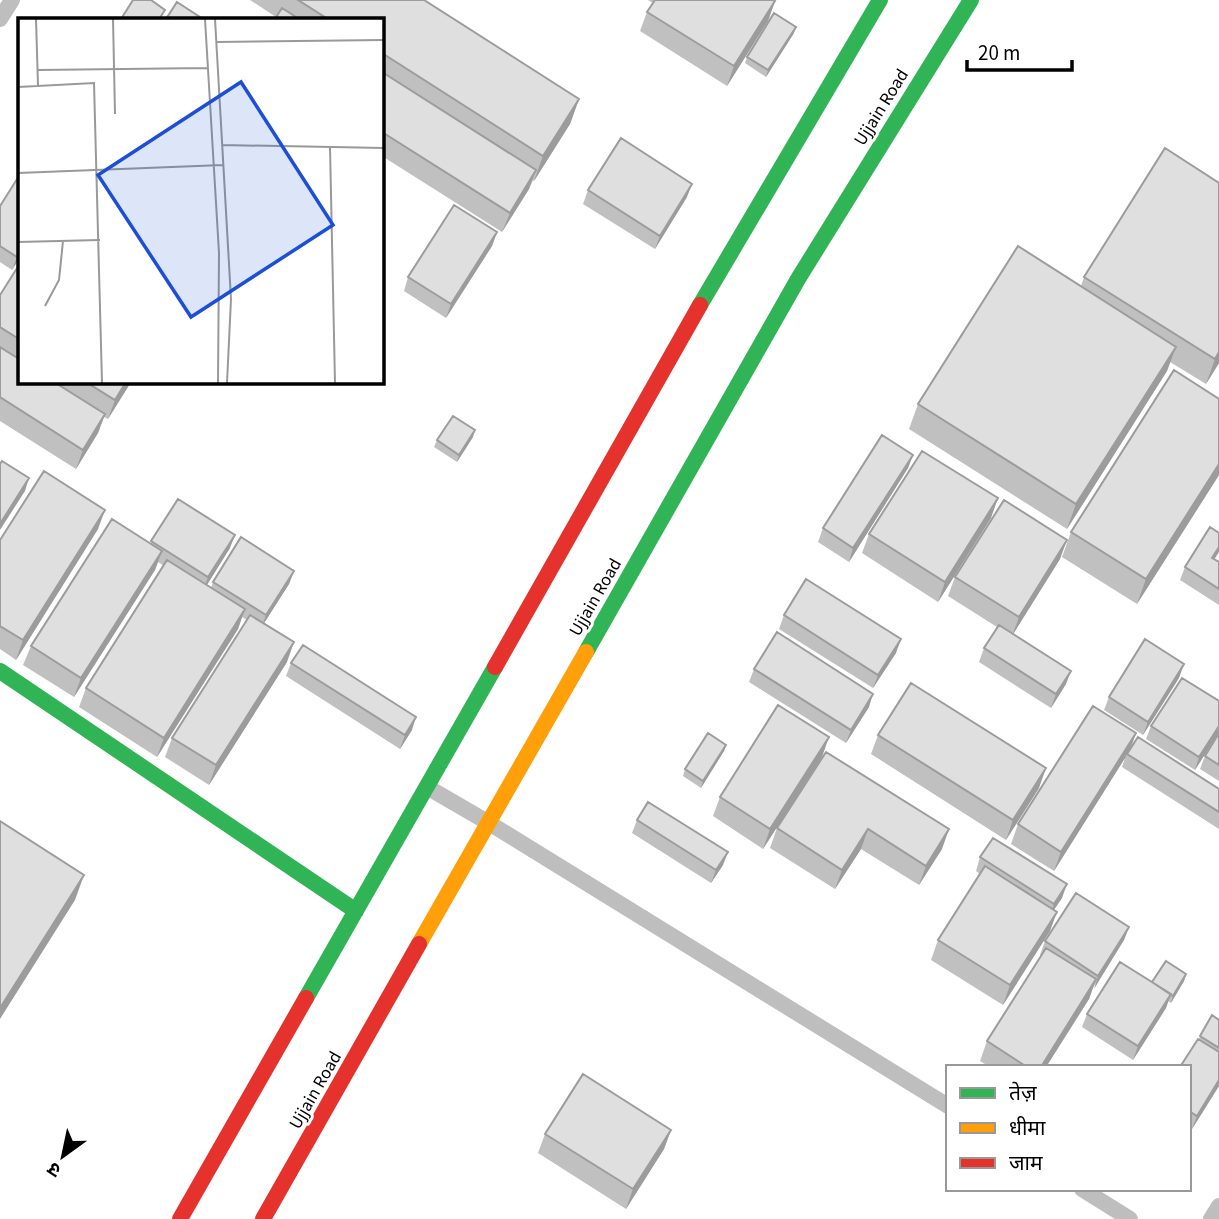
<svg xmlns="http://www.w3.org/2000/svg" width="1219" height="1219" font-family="'Source Sans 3','Noto Sans Devanagari',sans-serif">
	<rect width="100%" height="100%" fill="#fff"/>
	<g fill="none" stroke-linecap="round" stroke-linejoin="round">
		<!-- lane -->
		<path stroke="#bebebe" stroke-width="16" d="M0,19L12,0
			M427,787L489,823L948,1106
			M1082,1189L1130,1219
			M1211,1219L1219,1206"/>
		<!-- fast -->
		<path stroke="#30b455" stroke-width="16" d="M700,305L880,0
			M586,652L798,279L971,0
			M0,671L356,911
			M306,998L495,667"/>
		<!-- slow -->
		<path stroke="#ff9f0a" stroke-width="16" d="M419,944L586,652"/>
		<!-- jam -->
		<path stroke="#e5322d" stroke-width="16" d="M495,667L700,305
			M180,1219L306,998
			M263,1219L419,944"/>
	</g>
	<!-- wall -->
	<path fill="#c0c0c0" d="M250,0H424L579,99L570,124L534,181L533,180L529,189L502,232L382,156V19H275L276,17Z
		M648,0H773L775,1L768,21L727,86L640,31L647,12L653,3Z
		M794,33L766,77L745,63L747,57Z
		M1219,183V363L1206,384L1170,362L1167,371L1067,529L909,429L918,404L1081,286L1084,277Z
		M588,190L687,197L655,249L583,204Z
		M0,206L19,259L12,270L0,262Z
		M497,232L492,246L446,318L404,291L408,277Z
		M19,265V382H131L108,419L104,417L98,433L76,469L0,421V295Z
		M1219,399V475L1137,604L1062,557L1071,532Z
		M473,437L457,462L434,447L437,440Z
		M913,455L908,468L849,562L818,542L823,528Z
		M991,518L938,602L862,553L869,534Z
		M98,529L16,660L0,649V540Z
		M151,541L230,548L207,585L211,588L213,582L294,571L289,584L264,623L287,662L209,785L165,757L172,738L247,620L242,617L238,629L157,757L79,707L86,688L164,566L158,562L155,570L74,697L23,665L31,646L151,544Z
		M1060,559L1013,634L1066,684L1051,708L979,662L984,648L997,627L948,596L955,577Z
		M1215,559L1219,562V605L1180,580L1185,567Z
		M784,615L896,653L873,688L779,629Z
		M291,663L412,730L400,749L286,676Z
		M754,669L869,707L846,743L749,682Z
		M1179,678L1143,735L1104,710L1109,697Z
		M1219,701V732L1195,770L1146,739L1151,726Z
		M1136,733L1131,748L1219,789V829L1122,767L1125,758L1054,871L1011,844L1018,824Z
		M1219,733V781L1200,769L1205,756Z
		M878,735L1039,788L1006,840L871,754Z
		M726,745L724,751L701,788L683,776L685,769Z
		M826,752L942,849L919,885L861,849L835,889L770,848L777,828Z
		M822,757L763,849L713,816L720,797Z
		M637,820L723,865L711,883L632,833Z
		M980,857L1062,898L1054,910L1050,931L1003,1005L931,960L938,940L980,874L976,871Z
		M1129,927L1124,940L1093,988L1089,999L1046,1067H990L980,1061L987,1041L1041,956L1040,955L1045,941Z
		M1186,974L1184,981L1171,1003L1168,1001L1166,1008L1133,1060L1082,1027L1087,1014L1152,982Z
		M1219,1020V1086L1192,1129L1189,1127V1067L1200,1036Z
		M671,1130L664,1149L626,1209L538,1153L545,1134Z"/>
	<!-- shaded-wall -->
	<path fill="#9c9c9c" d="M775,1L768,21L727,86L734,66Z
		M796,27L794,33L766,77L768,70Z
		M579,99L570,124L534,181L543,156Z
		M536,170L529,189L502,232L510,213Z
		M692,184L687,197L655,249L660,236Z
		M497,232L492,246L446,318L451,304Z
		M19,253V259L12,270L17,257Z
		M1176,347L1167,371L1067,529L1076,504Z
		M1219,352V363L1206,384L1215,359Z
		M126,382H131L108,419L115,400Z
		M105,414L98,433L76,469L83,450Z
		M475,430L473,437L457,462L459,455Z
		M913,455L908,468L849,562L853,548Z
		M1219,464V475L1137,604L1146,579Z
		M29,478L25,491L0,530V524Z
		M998,498L991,518L938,602L945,582Z
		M105,510L98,529L16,660L23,640Z
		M235,535L230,548L203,591L208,577Z
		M1067,540L1060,559L1012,636L1019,617Z
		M1219,547V552L1207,571L1212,558Z
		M162,551L155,570L74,697L81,678Z
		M294,571L289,584L261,628L266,615Z
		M245,609L238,629L157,757L164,738Z
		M901,639L896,653L873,688L878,675Z
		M294,642L287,662L209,785L216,765Z
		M1184,664L1179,678L1143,735L1148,722Z
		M1071,671L1066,684L1051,708L1056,694Z
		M873,694L869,707L846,743L851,730Z
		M416,717L412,730L400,749L405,735Z
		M1219,726V732L1195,770L1199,757Z
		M1136,733L1129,752L1127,754L1125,758L1054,871L1061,852Z
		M829,737L822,757L763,849L770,829Z
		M726,745L724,751L701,788L703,781Z
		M1046,768L1039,788L1006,840L1013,820Z
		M868,829L861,849L835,889L842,870Z
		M949,829L942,849L919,885L926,866Z
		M728,852L723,865L711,883L716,870Z
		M84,875L75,900L0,1019V1008Z
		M1067,884L1062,898L1049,917L1054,904Z
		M1057,912L1050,931L1003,1005L1010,985Z
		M1129,927L1124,940L1094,989L1098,976Z
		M1186,974L1184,981L1171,1003L1173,996Z
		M1096,979L1089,999L1046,1067H1041Z
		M1171,994L1166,1008L1133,1060L1138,1046Z
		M1219,1080V1086L1192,1129L1197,1116Z
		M671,1130L664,1149L626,1209L633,1189Z"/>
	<!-- building -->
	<path fill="#dfdfdf" stroke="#9c9c9c" stroke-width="2" d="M133,0H151L165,10L159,19H121Z
		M298,0H424L579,99L543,156L382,53V19H328Z
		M655,0H773L775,1L734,66L647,12Z
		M177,2L203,19H166Z
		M282,8L299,19H275Z
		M774,13L796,27L768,70L747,57Z
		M382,72L536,170L510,213L382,132Z
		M621,138L692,184L660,236L588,190Z
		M1165,148L1219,183V352L1215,359L1084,277Z
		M19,176V253L17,257L0,246V206Z
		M454,205L497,232L451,304L408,277Z
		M1018,246L1176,347L1076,504L918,404Z
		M19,265V339L0,327V295Z
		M0,347L19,359V382H54L105,414L83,450L0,397Z
		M1174,370L1219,399V464L1146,579L1071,532Z
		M86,382H126L115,400Z
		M453,416L475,430L459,455L437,440Z
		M882,435L913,455L853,548L823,528Z
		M922,451L998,498L945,582L869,534Z
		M2,461L29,478L0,524V464Z
		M44,471L105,510L23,640L0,626V540Z
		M178,499L235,535L208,577L151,541Z
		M1004,500L1067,540L1019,617L955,577Z
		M112,519L162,551L81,678L31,646Z
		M1210,527L1219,533V547L1212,558L1219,562V589L1185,567Z
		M241,537L294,571L266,615L213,582Z
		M167,560L245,609L164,738L86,688Z
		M806,579L901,639L878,675L784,615Z
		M250,615L294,642L216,765L172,738Z
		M999,625L1071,671L1056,694L984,648Z
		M777,632L873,694L851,730L754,669Z
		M1145,639L1184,664L1148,722L1109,697Z
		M303,645L416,717L405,735L291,663Z
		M1182,678L1219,701V726L1199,757L1151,726Z
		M911,683L1046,768L1013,820L878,735Z
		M778,705L829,737L770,829L720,797Z
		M1093,706L1136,733L1061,852L1018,824Z
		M708,733L726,745L703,781L685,769Z
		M1219,733V765L1205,756Z
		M1138,737L1219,789V812L1127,754Z
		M826,752L949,829L926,866L868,829L842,870L777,828Z
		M648,802L728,852L716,870L637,820Z
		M0,821L84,875L0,1008Z
		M993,838L1067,884L1054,904L980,857Z
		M985,866L1057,912L1010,985L938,940Z
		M1076,893L1129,927L1098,976L1045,941Z
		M1046,948L1096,979L1041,1067H1027L987,1041Z
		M1166,961L1186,974L1173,996L1152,982Z
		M1120,962L1171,994L1138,1046L1087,1014Z
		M1212,1015L1219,1020V1048L1200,1036Z
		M1198,1039L1219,1052V1080L1197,1116L1189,1111V1067H1180Z
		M583,1074L671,1130L633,1189L545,1134Z"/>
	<g text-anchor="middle" stroke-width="6" stroke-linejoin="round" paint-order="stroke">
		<!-- street labels -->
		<g font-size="18" fill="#000" stroke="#fff">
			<text transform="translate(881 107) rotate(-58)" y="6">Ujjain Road</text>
			<text transform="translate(595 597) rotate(-60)" y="6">Ujjain Road</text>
			<text transform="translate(315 1090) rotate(-60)" y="6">Ujjain Road</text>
		</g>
	</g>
	<!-- overview -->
	<g transform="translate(18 18)">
		<rect width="366" height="366" fill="#fff"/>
		<path fill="none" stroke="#999" stroke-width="2" d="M18,1L20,68M95,1L97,96M187,1L201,235L200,365M197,1L213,281L209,365M199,24L366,22M20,52L190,50M0,69L76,65L84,365M204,127L366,130M312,129L317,365M0,155L205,147M0,224L82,222M27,288L41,262L45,223"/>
		<path fill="#1d4ed8" fill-opacity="0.15" stroke="#1d4ed8" stroke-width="3.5" d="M223,64L315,207L173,299L80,157Z"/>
		<rect width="366" height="366" fill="none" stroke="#000" stroke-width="3.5"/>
	</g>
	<!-- legend -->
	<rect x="946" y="1065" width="245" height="126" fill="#ffffff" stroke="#999999" stroke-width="2"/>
	<rect x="960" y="1088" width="35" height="10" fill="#30b455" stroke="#999999" stroke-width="2"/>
	<text x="1009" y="1100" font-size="21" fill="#000000">तेज़</text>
	<rect x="960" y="1123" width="35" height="10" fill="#ff9f0a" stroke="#999999" stroke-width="2"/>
	<text x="1009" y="1135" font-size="21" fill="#000000">धीमा</text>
	<rect x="960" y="1158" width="35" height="10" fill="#e5322d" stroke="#999999" stroke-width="2"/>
	<text x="1009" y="1170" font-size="21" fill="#000000">जाम</text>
	<!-- north arrow -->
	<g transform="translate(63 1156) rotate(213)" stroke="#ffffff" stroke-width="5" paint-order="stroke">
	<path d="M0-5L12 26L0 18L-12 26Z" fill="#000000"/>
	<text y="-10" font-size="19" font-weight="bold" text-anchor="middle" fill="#000000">उ</text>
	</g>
	<!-- scale -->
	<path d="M967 60v10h105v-10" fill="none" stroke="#000000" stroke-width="3.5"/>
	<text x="978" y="60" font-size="21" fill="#000000" stroke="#ffffff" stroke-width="5" paint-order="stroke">20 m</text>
</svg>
